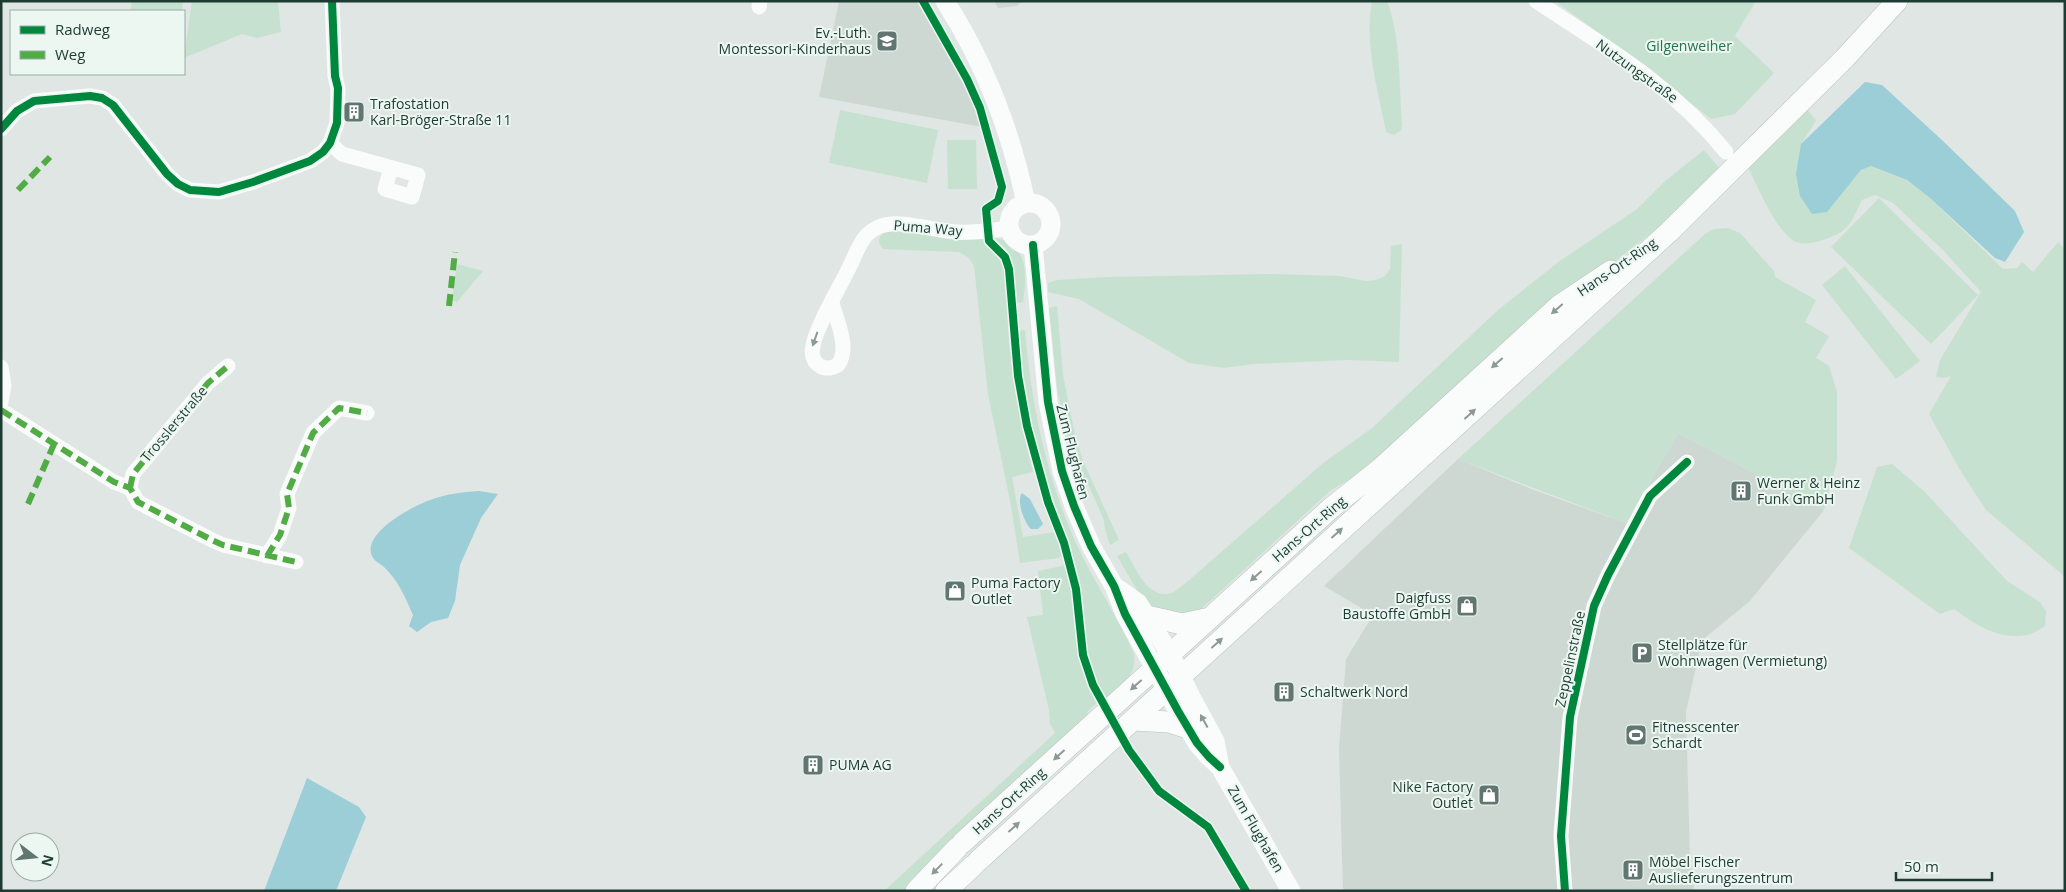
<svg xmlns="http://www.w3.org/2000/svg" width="2066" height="892" font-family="'Open Sans',sans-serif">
	<rect width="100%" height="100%" fill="#e0e6e3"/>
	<!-- built -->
	<path fill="#cdd8d3" d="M839,1H921L965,80L982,127L819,97Z
		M994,1H1023L1017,6L998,8Z
		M1678,433L1824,510L1749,602L1702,640L1686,712L1690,858L1694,891H1343L1339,749L1346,659L1373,615L1324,586L1458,459L1534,490L1626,523Z"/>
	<!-- green -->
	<path fill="#c7e1d0" d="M132,1H183L182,11H130Z
		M192,1H278L281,32L257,38L242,34L184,58Z
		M1372,1H1387C1401,37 1399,86 1402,125L1401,130L1394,135L1386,132C1378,90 1364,44 1372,1Z
		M1555,1H1756L1735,36L1774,73L1735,114L1711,119L1646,68Z
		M1804,105L1816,121L1801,144L1847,187L1861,170L1870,166L1907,180L1930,198L2003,269L2017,268L2022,262L2033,272L2058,242L2065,249L2064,576L1986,510L1960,470L1929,414L1951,376L1944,378L1936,377L1940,360L1981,292L1943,250L1893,203L1875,195L1862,200C1849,226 1849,232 1820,241C1812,243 1802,245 1794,241C1775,230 1756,183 1746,163Z
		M840,110L938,130L927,183L829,163Z
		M947,140H976L977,189H948Z
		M1704,150L1720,169L1655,230L1604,270L1375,464L1330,491L1199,611L1191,616L1159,615L1144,602L1117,556L1126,552C1135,567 1149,603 1174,592C1178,589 1183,585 1187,582L1322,464L1372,428L1498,310L1561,260L1637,209L1665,181Z
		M1879,198L1978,295L1931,344L1831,247Z
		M1728,228L1740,233L1774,271L1775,277L1816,300L1805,322L1829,336L1816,358L1829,366L1837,392V461L1824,510L1678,433L1626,523L1458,459L1705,234L1714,229Z
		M891,229L961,240L984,238C988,251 1001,256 1004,270C1009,294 1007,319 1009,343C1014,387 1022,430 1033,472L1012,477L1023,537L1055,532L1063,554L1059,558L1020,563L1011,506L988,394L974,266L969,258L959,252L883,249C874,239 882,233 891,229Z
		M994,238C1029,242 1027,276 1023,302L1015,303L1010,255L1006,249Z
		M1402,244L1399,362L1348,360L1253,364L1224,368L1189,363L1079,299L1048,292V283L1057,280L1108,277L1273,274L1340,276L1366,281L1376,280L1385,276L1390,269L1391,246Z
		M457,264L483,271L457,302L452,300Z
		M1845,266L1920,361L1896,379L1822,285Z
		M1057,306L1063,375L1075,435L1083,461L1119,540L1110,545L1105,530L1104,520L1088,484L1078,473L1066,434L1057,388L1049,308Z
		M1025,330C1031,403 1046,476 1076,543C1093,581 1118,616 1134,654C1137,675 1121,687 1107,699L1096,681L1088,662L1076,569L1043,477L1032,433L1025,396L1018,331Z
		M1892,464L1925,492L2007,581L2040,602L2046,611L2045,626C2040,629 2033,634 2027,635C1998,640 1976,625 1954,609L1940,614L1849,548L1877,467Z
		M1066,565L1071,593L1078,655L1088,687L1096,703L1087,712L1090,718L931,864L905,891H884L1055,733L1050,724L1049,710L1027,617L1043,615L1038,571Z"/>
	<!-- water -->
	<path fill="#9cced8" d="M1865,82L1882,85L1943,141L2015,211L2024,232L2005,262L1995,258L1930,198L1907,180L1871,166L1861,170L1827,212L1812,214L1800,196L1796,174L1801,144Z
		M479,491L498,494L481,518L460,565L455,601L448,618L431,622L417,632L409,626L413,615C406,599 399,582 386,569C381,563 373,562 371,553C366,531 413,506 430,500C446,494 462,492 479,491Z
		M1022,493L1030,499L1043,524L1038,529H1031C1024,523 1016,500 1022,493Z
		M307,778L359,807L366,817L336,891H264Z"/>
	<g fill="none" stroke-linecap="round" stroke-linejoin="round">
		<!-- secondary casing -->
		<g stroke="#b9c3bf" stroke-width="22">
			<path id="secondary" d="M1147,616L1182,624L1210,618
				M1133,720L1169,722L1188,728
				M962,843L1331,508L1380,469L1560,305L1611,271
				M978,861L1669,232L1845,58L1897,1
				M916,891L957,848
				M946,891L974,865"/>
		</g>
		<!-- minor -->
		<path stroke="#fafbfb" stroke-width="15" d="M1536,1C1607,48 1672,85 1726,152
			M759,7L760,1
			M1,129L17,111L34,101L90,96L102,98L113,105L167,174L178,184L190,190L219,192L253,182L310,161L323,152L330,143L337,123L338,88L335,76L332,1
			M330,143L342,154L418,175L412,197L385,189L391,168
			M832,303C837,321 850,348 838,365C832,368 826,370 820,366C813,362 811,354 813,346C816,327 838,290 848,270C853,260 858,246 865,237C869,232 875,228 881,226C901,219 934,231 956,232C974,233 991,231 1009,228
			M1,367L4,386L1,402
			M1,410L114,482L130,488L138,502L212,540L223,545L296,562
			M130,488L133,474L208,383L228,366
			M267,556L280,535L289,508L287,494L313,433L339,408L367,413
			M1565,891L1561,836L1570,717L1594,606L1608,575L1650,496L1687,462"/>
		<!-- tertiary -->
		<path stroke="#fafbfb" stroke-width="19" d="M945,1C985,63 1011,132 1026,203
			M1009 224a21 21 0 1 1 42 0a21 21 0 1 1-42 0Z
			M1033,245L1048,402L1062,471L1074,506L1091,546L1114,586L1125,614L1178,711L1197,743L1209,757L1220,767
			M1114,586L1138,603L1170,654L1191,697L1215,741L1220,767L1291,891"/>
		<!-- secondary -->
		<use href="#secondary" stroke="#fafbfb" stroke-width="21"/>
		<!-- quiet -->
		<path stroke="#52ac45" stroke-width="6" stroke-dasharray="12 6" stroke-linecap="butt" d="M18,190L50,157
			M449,306L455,252
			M1,410L114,482L130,488L138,502L212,540L223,545L296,562
			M130,488L133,474L208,383L228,366
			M28,504L54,444
			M267,556L280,535L289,508L287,494L313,433L339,408L367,413"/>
		<!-- cycleway casing -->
		<g stroke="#ecf7f2" stroke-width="11">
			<path id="cycleway" d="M923,1L967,79L980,108L1002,187L998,201L986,209L989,241L1005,257L1009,269L1018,376L1027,426L1048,502L1064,543L1076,589L1083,655L1093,685L1129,750L1159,791L1208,827L1246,891
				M1,129L17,111L34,101L90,96L102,98L113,105L167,174L178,184L190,190L219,192L253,182L310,161L323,152L330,143L337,123L338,88L335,76L332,1
				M1033,245L1048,402L1062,471L1074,506L1091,546L1114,586L1125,614L1178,711L1197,743L1209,757L1220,767
				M1565,891L1561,836L1570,717L1594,606L1608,575L1650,496L1687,462"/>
		</g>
		<!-- cycleway -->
		<use href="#cycleway" stroke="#00873e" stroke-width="8"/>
	</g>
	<!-- one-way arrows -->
	<defs><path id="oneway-solid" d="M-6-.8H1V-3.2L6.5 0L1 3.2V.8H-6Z" transform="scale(1.25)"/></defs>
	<g fill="#8c9a97">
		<use href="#oneway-solid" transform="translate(1557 309) rotate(139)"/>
		<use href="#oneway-solid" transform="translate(815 339) rotate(109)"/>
		<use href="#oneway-solid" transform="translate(1497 363) rotate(139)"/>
		<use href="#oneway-solid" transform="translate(1470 414) rotate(-42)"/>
		<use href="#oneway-solid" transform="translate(1337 533) rotate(-42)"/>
		<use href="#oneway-solid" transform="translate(1256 576) rotate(138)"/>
		<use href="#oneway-solid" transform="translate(1217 643) rotate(-42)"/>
		<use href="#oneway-solid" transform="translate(1136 685) rotate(138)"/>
		<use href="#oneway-solid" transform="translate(1204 721) rotate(-119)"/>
		<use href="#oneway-solid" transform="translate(1059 755) rotate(138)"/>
		<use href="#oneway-solid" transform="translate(1014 827) rotate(-42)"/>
		<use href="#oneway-solid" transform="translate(937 869) rotate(134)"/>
	</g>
	<!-- icons -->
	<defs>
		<g id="school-square" transform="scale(1.125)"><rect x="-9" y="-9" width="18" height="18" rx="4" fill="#617671" stroke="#ecf7f2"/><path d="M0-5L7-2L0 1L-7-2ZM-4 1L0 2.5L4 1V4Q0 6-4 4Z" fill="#fff"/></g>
		<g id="building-square" transform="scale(1.125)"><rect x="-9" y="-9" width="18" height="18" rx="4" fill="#617671" stroke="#ecf7f2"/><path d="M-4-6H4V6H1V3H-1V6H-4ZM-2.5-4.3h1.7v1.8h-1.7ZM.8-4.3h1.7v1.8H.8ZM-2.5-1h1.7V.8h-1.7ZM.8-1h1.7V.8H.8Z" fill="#fff"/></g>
		<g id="shop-square" transform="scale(1.125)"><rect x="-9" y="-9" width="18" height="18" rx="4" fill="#617671" stroke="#ecf7f2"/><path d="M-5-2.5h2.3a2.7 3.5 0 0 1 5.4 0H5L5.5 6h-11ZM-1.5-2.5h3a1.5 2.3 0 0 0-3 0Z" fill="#fff"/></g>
		<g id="parking-square" transform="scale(1.125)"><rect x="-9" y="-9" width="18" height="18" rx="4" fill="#617671" stroke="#ecf7f2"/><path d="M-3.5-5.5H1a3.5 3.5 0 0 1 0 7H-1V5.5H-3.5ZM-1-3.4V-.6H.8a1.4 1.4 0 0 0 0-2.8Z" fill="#fff"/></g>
		<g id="stadium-square" transform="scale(1.125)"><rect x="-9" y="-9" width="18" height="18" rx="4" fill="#617671" stroke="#ecf7f2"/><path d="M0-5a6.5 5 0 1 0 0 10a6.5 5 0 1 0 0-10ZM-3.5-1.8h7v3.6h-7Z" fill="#fff"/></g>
	</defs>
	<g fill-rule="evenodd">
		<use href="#school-square" x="887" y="41"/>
		<use href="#building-square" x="354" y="112"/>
		<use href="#building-square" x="1741" y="491"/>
		<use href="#shop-square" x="955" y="591"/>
		<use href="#shop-square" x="1467" y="606"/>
		<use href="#parking-square" x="1642" y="653"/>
		<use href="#building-square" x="1284" y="692"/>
		<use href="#stadium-square" x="1636" y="735"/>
		<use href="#building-square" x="813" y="765"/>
		<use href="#shop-square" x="1489" y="795"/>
		<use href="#building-square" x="1633" y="870"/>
	</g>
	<g text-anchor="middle" stroke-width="4" stroke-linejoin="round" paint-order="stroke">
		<!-- poi labels -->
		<g font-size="14" fill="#1d3a33" stroke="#ecf7f2" text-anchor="start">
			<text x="871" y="38" text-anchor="end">Ev.-Luth.<tspan x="871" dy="16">Montessori-Kinderhaus</tspan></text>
			<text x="370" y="109">Trafostation<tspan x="370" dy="16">Karl-Bröger-Straße 11</tspan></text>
			<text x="1757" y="488">Werner &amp; Heinz<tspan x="1757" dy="16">Funk GmbH</tspan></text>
			<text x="971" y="588">Puma Factory<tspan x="971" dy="16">Outlet</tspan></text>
			<text x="1451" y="603" text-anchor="end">Daigfuss<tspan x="1451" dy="16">Baustoffe GmbH</tspan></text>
			<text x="1658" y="650">Stellplätze für<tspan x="1658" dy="16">Wohnwagen (Vermietung)</tspan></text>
			<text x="1300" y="697">Schaltwerk Nord</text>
			<text x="1652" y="732">Fitnesscenter<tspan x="1652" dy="16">Schardt</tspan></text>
			<text x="829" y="770">PUMA AG</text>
			<text x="1473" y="792" text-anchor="end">Nike Factory<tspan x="1473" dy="16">Outlet</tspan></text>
			<text x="1649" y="867">Möbel Fischer<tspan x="1649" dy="16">Auslieferungszentrum</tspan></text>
		</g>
		<!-- park labels -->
		<g font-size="14" fill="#257347" stroke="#ecf7f2">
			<text x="1689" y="51">Gilgenweiher</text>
		</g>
		<!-- street labels -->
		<g font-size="14" fill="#1d3a33" stroke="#ecf7f2">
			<text transform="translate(1637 71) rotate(36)" y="5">Nutzungstraße</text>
			<text transform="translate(928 228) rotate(5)" y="5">Puma Way</text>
			<text transform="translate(1617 267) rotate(-34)" y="5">Hans-Ort-Ring</text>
			<text transform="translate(174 424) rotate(-50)" y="5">Trosslerstraße</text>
			<text transform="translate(1073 452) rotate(76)" y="5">Zum Flughafen</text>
			<text transform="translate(1309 529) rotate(-41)" y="5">Hans-Ort-Ring</text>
			<text transform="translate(1570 659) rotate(-78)" y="5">Zeppelinstraße</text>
			<text transform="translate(1009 801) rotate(-42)" y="5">Hans-Ort-Ring</text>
			<text transform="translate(1256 829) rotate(60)" y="5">Zum Flughafen</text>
		</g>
	</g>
	<!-- border -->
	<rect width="2066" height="892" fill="none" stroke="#1d3a33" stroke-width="5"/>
	<!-- legend -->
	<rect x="10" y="10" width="175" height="65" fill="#ecf7f2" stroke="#99aba6"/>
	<rect x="20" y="26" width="25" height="8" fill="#00873e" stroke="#99aba6"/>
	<text x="55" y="35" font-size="15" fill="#1d3a33">Radweg</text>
	<rect x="20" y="51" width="25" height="8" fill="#52ac45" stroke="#99aba6"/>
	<text x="55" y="60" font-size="15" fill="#1d3a33">Weg</text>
	<!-- north arrow -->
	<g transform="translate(35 857) rotate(106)"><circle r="24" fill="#ecf7f2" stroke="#99aba6"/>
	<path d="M0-4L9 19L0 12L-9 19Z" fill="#617671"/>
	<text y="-8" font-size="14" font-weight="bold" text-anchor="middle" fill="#1d3a33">N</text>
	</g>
	<!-- scale -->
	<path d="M1896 872v8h96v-8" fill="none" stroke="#1d3a33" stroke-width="2.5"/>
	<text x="1904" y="872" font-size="15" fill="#1d3a33" stroke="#ecf7f2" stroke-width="4" paint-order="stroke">50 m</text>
</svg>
